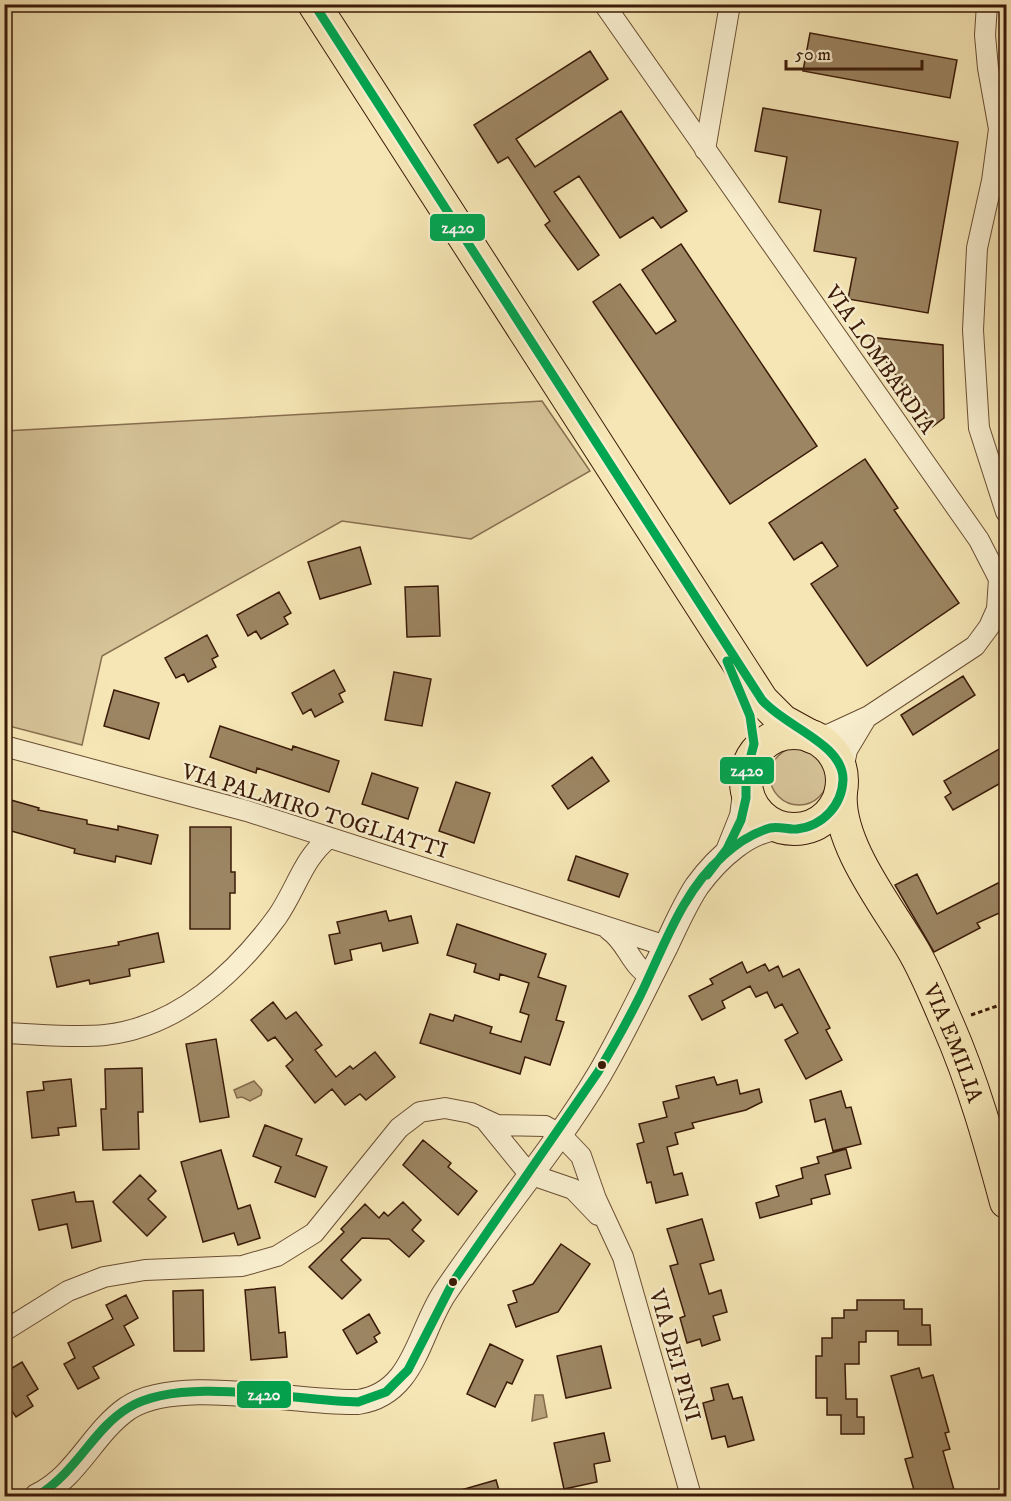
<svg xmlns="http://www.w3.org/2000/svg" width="1011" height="1501" font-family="'IM FELL DW Pica',serif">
	<rect width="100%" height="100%" fill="#f6e6b5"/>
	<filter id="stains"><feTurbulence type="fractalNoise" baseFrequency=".00333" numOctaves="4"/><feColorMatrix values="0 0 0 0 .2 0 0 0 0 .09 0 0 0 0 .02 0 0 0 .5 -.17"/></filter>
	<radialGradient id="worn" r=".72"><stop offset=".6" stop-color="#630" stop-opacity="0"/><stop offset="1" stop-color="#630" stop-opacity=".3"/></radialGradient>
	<!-- green -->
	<path fill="#d6c398" stroke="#886f50" stroke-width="1.5" d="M542,401L590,471L471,539L342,521L102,656L82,745L5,725V431Z
		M770 776a29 29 0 1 1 58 0a29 29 0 1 1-58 0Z"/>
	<!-- water -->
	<path fill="#b6a17a" stroke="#856b4c" stroke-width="1.5" d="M254,1081L262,1090L261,1095L250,1101L242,1097L237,1098L234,1090Z
		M535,1395H543L547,1417L532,1421Z"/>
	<!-- building -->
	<path fill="#9c8562" stroke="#3b1b08" stroke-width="1.5" d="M810,33L957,60L950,98L803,71Z
		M590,51L608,79L516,139L535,167L621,111L687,211L661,228L653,217L620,238L579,176L554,192L599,255L578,270L545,225L550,221L508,157L498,163L474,125Z
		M763,108L958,142L928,313L848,299L856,258L814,251L821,210L779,202L787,157L755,151Z
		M681,244L817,446L730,504L593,302L620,284L656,334L676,321L642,270Z
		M869,337L943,345L944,418L932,427Z
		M865,459L898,508L894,510L959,603L867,666L811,584L838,566L822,542L794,560L769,523Z
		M360,547L371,584L320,599L308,562Z
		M438,586L440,636L407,637L405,587Z
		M279,592L291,613L284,617L288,624L261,639L256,631L248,636L237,615Z
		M207,635L218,656L212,659L216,667L188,682L184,674L176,678L165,658Z
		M334,670L345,691L339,694L343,702L315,717L311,709L303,714L292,693Z
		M394,672L431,679L422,726L385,720Z
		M963,676L975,695L913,735L901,715Z
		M114,690L159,703L149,739L104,726Z
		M220,726L292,750L293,746L339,761L329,792L257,768L256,773L210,757Z
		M1006,745V780L953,810L945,797L951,793L944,781Z
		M592,757L609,781L568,809L552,786Z
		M372,773L418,788L408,819L362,804Z
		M456,782L490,793L474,843L439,831Z
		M4,798L39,808L38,810L87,820V824L118,830V826L158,835L151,864L116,856L115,862L74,853L75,849L4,829Z
		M190,827H231V872H235V893H230V929H190Z
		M576,856L628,874L619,897L568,880Z
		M917,874L937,914L1006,879V910L977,923L980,928L934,952L895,885Z
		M386,911L389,921L411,916L418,943L383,951L381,943L350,950L352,960L335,964L329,935L340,933L337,922Z
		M457,924L546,954L538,977L566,986L556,1020L564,1022L550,1065L525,1057L520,1074L420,1043L430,1014L453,1021L455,1015L492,1027L490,1033L521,1042L529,1015L520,1012L529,983L500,974L499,980L474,972L476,964L447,955Z
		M158,933L164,962L129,969L130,976L90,984L89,980L57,987L50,957L119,945L118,942Z
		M742,962L747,973L765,964L769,971L778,966L783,977L799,969L830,1028L826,1030L842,1060L806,1079L785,1040L798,1033L782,1004L775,1008L767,992L756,997L750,986L722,1001L725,1008L702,1020L689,996L713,984L710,979Z
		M273,1002L286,1019L296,1012L322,1045L315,1050L336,1077L350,1066L353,1069L375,1052L395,1077L366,1100L360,1094L345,1105L332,1089L315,1103L286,1066L293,1060L275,1037L268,1041L251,1020Z
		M216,1039L229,1117L200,1122L186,1044Z
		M142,1068L143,1112H138L139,1149L103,1150L101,1109H106L105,1069Z
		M714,1077L717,1085L737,1080L740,1094L759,1089L762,1102L746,1110L692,1123L694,1128L675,1133L678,1144L667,1147L674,1175L682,1173L688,1195L656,1203L651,1182L647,1183L637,1144L644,1142L639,1124L667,1117L663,1102L679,1098L676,1086Z
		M71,1079L76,1126L58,1128L59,1135L32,1138L27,1092L44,1090L43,1082Z
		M841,1091L846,1108L851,1107L861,1144L833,1151L825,1119L815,1122L810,1100Z
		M265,1125L302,1139L296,1155L327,1167L315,1197L275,1182L281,1167L253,1156Z
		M423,1140L451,1163L448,1167L477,1191L458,1215L403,1165Z
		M846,1149L851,1168L825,1175L830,1194L811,1199L812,1204L760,1218L756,1203L779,1196L776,1186L803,1178L801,1168L819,1163L817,1157Z
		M221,1150L238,1209L250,1205L260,1238L238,1245L234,1233L203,1242L181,1162Z
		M140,1175L156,1191L148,1199L166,1217L147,1236L113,1202Z
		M74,1192L76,1202L93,1201L101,1241L72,1248L67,1224L39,1230L32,1200Z
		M403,1202L421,1220L412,1230L424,1241L409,1257L389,1239L362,1238L341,1260L361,1280L342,1299L309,1267L344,1232L341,1229L365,1204L379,1218L384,1212L388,1216Z
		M702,1219L714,1260L700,1264L709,1294L721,1290L727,1312L713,1316L720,1340L702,1346L700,1339L687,1343L680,1318L685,1316L670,1266L678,1264L667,1229Z
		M561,1244L590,1264L558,1312L516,1327L508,1305L517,1302L513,1291L533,1284Z
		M275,1287L279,1333L285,1332L287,1357L251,1360L245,1290Z
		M203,1290L204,1351H174L173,1291Z
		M126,1295L138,1318L124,1326L134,1345L93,1367L99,1378L78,1389L64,1364L75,1358L68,1343L113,1319L106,1305Z
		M857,1300H904V1309H922V1325H930L931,1345H898V1331H866V1342H859V1364H845L846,1399H857V1417H864V1434H841V1415H827V1398H816V1356H822V1338H832V1318H844V1310H857Z
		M369,1314L380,1333L374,1337L377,1342L357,1354L343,1330Z
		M490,1344L523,1360L512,1384L507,1382L495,1407L467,1394Z
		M601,1346L611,1388L566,1398L557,1356Z
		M22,1362L38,1389L27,1396L33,1406L16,1417L4,1399V1373Z
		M919,1368L922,1378L933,1375L949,1432L945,1433L950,1449L943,1451L956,1497H916L905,1459L913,1457L891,1376Z
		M728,1384L733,1399L742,1397L754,1440L728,1447L725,1436L712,1439L703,1403L714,1400L711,1388Z
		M604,1433L610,1461L594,1464L597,1482L564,1489L554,1443Z
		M496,1480L501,1497H455L454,1492Z"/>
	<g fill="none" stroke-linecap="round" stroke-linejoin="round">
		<!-- service casing -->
		<g stroke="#6a4e33" stroke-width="13">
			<path id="service" d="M930,5V4"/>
		</g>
		<!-- minor casing -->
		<g stroke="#6a4e33" stroke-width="22">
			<path id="minor" d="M604,4L979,540L999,579L997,609L989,627L975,646L869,716L830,734L812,737
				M987,4L985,35L988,68L999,129L992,181L977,248L973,330L979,428L1006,512
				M705,150L730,4
				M4,746L247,811L666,946
				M842,775L847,750L865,720
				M609,930C627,942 630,965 650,976
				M4,1033C37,1034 72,1038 105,1035C178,1027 236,973 277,917C296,890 303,858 329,838
				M486,1121L525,1169L541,1178L573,1189L598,1215
				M4,1331L68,1291L104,1277L145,1270L242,1266L277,1256L314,1233L399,1128L420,1112L445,1108L471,1113L497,1125L545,1126L560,1134L581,1156L596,1199L623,1257L691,1496"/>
		</g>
		<!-- tertiary casing -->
		<g stroke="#6a4e33" stroke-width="26">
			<path id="tertiary" d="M728,851L742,816L746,786
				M37,1496C78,1476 92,1433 128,1408C178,1375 296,1404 358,1402C414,1394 418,1334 444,1294C493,1220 553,1152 599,1075C623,1034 644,989 666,946C675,927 685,904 697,886C716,860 750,826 785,828"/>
		</g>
		<!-- primary casing -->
		<g stroke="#3b1b08" stroke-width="34">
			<g id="primary">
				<path d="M314,4L762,700L783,721L812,737"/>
				<circle cx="794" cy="781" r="48"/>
				<path id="s1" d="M841,791C836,843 888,907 913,950C927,974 937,1000 948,1025C973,1082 990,1143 1006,1202"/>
			</g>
		</g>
		<!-- path -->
		<path stroke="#3b1b08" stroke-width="3" stroke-dasharray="4.5 3" stroke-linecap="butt" d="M971,1015L1006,1003"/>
		<!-- service -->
		<use href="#service" stroke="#f9efcf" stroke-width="10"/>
		<!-- minor -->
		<use href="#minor" stroke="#f9efcf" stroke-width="20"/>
		<!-- tertiary -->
		<use href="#tertiary" stroke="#f9efcf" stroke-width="24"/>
		<!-- primary -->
		<use href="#primary" stroke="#f6e6b5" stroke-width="32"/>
		<!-- bus-1 casing -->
		<g stroke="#f9efcf" stroke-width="14">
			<path id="bus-1" d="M707,875L727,849L741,820L746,798V774L754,744L750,716L727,661
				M37,1496C77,1472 93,1429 128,1408C182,1375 295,1401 358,1402L386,1392L408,1370L453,1282L598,1072C613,1047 627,1022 640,996C663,949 682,891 723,856C736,844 753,833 770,828C780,826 788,830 797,829C823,826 842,805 843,780C844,744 785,727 762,700L314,4"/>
		</g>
		<!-- bus-1 -->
		<use href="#bus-1" stroke="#00a651" stroke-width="9"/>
	</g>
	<!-- markers -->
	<g fill="#3b1b08" stroke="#f9efcf" stroke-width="2">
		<circle cx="602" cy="1065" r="5"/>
		<circle cx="453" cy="1282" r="5"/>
	</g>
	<g text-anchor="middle" stroke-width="5" stroke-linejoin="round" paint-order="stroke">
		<!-- street labels -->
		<g font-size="22" fill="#3b1b08" stroke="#f9efcf">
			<text transform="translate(881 359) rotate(55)" y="8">VIA LOMBARDIA</text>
			<text transform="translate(315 810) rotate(17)" y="8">VIA PALMIRO TOGLIATTI</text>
			<text dy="8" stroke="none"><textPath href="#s1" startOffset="279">VIA EMILIA</textPath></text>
			<text transform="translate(676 1355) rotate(74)" y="8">VIA DEI PINI</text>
		</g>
	</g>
	<g stroke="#f9efcf" stroke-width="2">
		<rect x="429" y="213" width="57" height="29" rx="6" fill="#00a651"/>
		<rect x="719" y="756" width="56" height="29" rx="6" fill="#00a651"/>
		<rect x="236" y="1380" width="56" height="29" rx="6" fill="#00a651"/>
	</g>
	<g font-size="16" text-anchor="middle" font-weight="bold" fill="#fff">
		<text x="458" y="233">z420</text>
		<text x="747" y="776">z420</text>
		<text x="264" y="1400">z420</text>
	</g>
	<!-- margin -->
	<rect width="1011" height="1501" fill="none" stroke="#f6e6b5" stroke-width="24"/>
	<rect x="6" y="6" width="999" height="1489" fill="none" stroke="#3b1b08" stroke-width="3"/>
	<rect x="12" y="12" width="987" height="1477" fill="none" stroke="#3b1b08" stroke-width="1.5"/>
	<!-- scale -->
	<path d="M786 60v9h136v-9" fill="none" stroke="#3b1b08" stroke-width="3"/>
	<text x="795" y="60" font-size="18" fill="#3b1b08" stroke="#f9efcf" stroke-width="4.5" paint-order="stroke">50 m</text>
	<rect width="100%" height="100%" filter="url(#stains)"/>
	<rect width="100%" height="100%" fill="url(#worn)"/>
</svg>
